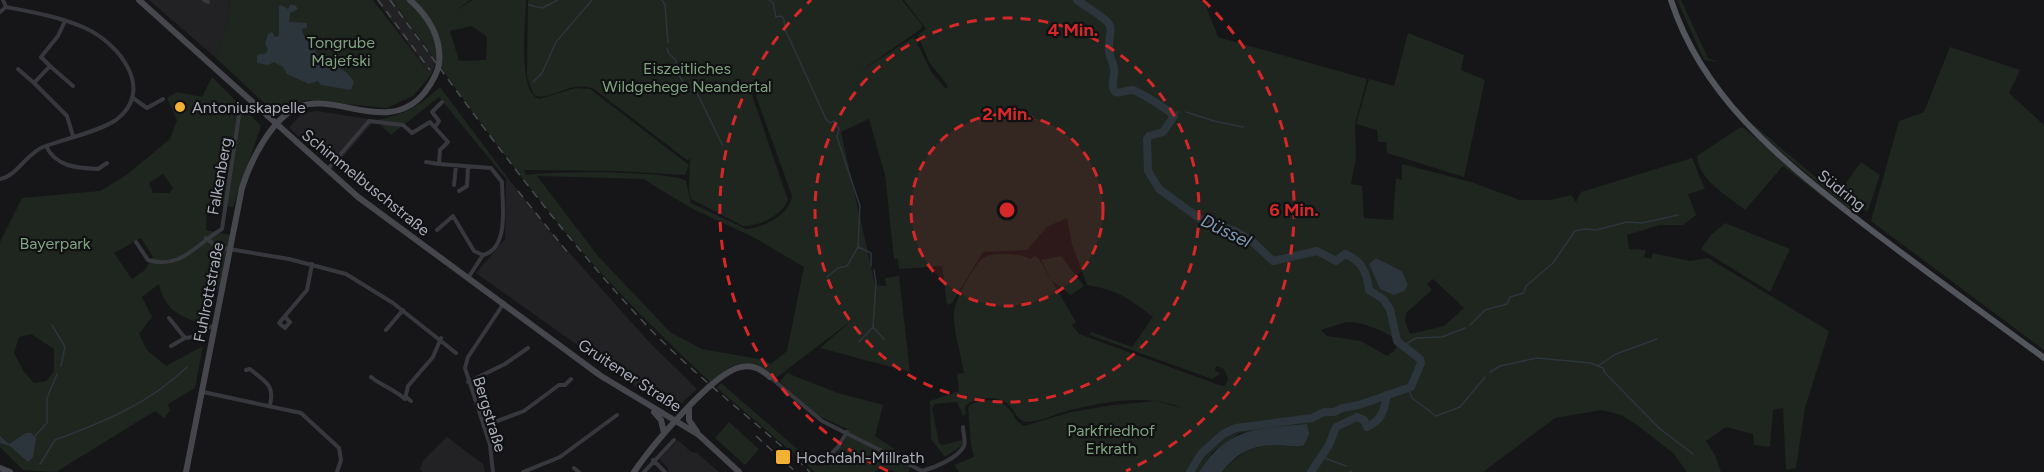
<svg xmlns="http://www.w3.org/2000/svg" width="2044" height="472" viewBox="0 0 2044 472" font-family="Figtree,sans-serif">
<rect width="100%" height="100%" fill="#161618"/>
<path fill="#222225" d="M149,0H230L228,22L216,58Z
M376,0H393L436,61L431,75Z
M317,111L375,120L334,167L289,128L302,113Z
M508,178L549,230L650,343L697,389L675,409L639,389L476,273L505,239L506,179Z
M447,437L483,464L485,472H423L420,470L423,461Z
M678,440L691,452L697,453L719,472H668V468L659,459Z"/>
<path fill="#1e261f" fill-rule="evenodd" d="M230,0H373L431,75L413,96L387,108L308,100L293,104L277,115L216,58L228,22Z
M393,0H470L457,10L473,0H526C526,21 517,92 539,99L576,88L590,89L689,165L685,175L618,171L524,170L526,175C545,171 671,170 686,181L691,203L746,229C765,227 789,215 792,196L756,96L758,90L768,89V87H757L752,95L788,200C783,215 758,227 743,226L691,199L689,190L690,159L687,160L594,89C572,78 549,103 534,95L527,77L528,0H902L922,25L921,29L859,72L914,37L932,73L946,89L948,86L929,62L918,35L926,29L904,0H1200L1206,6L1218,37L1367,79L1355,124L1356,158L1351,184L1362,186L1364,218L1393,220L1396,178L1402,180V164L1471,182L1520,200H1550L1571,195L1576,202L1581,192L1692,158L1705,189L1688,194L1696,215L1683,225H1660L1627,235L1629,249L1646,250L1644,257L1651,259L1653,253L1690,261L1708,258L1829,331L1805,408L1796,468L1786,470L1783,408L1773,410L1770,447L1754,445L1753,434L1726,427L1706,441L1715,455L1721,472H1687L1673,453L1637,425L1621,415L1602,410L1555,418L1483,472H1222C1242,448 1266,440 1296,447L1284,426L1240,433L1213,452L1199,472H959L954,465L974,457L971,445L968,407C979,398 998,398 1008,408C1015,415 1015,422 1024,426L1071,412L1113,405L1156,401L1182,408C1151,394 1108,401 1075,409C1058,412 1042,422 1025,422C1016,419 1016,412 1009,405C998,394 976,397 965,406L966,414L963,416L957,402L935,404L932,408L939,443L942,445L963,440L961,446L945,457L931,439L930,401L959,391L957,374L964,373C961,354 953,332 954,313C954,301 973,267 982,259C991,251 1021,253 1030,259L1035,256L1039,259L1076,322L1072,325L1079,334L1222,386H1225L1228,379L1224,369L1216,366L1215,370L1220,374L1212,379L1090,335L1091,332L1132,347L1153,317C1129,298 1117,290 1087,285L1072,245L1067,218L1047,227L1027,250L983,252L952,303L947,305L942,266L899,269L898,259H894L885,175L869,119L841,132L875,285L886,286L885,278L899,276L910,372L820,348L852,320L776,378C750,355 735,360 710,382C669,343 629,304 591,262C519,180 456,89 393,0ZM472,26L487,37L486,60L459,61L450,31ZM537,176L643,179L691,208L755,238L804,267L787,351L771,364L759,359L702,349L670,332L598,256ZM1376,258L1402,271H1373L1370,264ZM1433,279L1464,308L1444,326L1410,334L1405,321L1406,313L1432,290L1427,284ZM1346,322C1365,322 1385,331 1399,342L1394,351L1387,356L1361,341L1327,336L1321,330Z
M1677,0H1681L1708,58L1719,62L1704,60Z
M1408,33L1464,55L1461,70L1485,80L1464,177L1387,153L1386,142H1378L1377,130L1356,124L1369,79L1394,86Z
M1950,47L2020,70L2009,93L2044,125V350L1871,221L1899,121L1924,112Z
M212,77L261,126L233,207L207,204L206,230L230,235L219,289L209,291L206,325C182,317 165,312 159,284L142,297L152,317L139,334L147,350L166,366L203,346L195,388L168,404L170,411L164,418L155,411L56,472L23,470L0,447V242L22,198L100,191L125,176L170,139L177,120L167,98L177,92L202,97ZM163,174L173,188L170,193H153L149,183ZM141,238L153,257L145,270L132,279L114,253ZM31,334L54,349V371L46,381L34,383L24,372L14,353L19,337Z
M440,87L508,178L506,179L439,97L391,135L375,120C403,116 419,106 440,87Z
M1749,121L1856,211L1860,218L1754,129Z
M1739,128H1744L1850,218L1783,166L1745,210C1728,196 1698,180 1697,156Z
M1861,162L1880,175L1868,211L1855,208L1838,194Z
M1725,223L1790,249L1770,292L1701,249L1711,235Z
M1061,256L1084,286L1071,295L1052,281L1041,260Z
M787,373L835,392L883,405L875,436L914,462L908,472H896L882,467L874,472H815L717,388L721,383L817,466L827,465L845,441L849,430L817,415L780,382Z
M729,422L759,449L745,465L715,438Z"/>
<path fill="#2c353c" d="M281,5L288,9L290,5H295L298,9L290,13L289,22L307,23V28L302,29C304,43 318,48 319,61C333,63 347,69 354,82L351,90L321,85L318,81L309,84L287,74L283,67L274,62L268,65L257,63V55L266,53L268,49L265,44L268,34L272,32L275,37L279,36V6Z
M1376,258L1402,271L1408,285L1404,291L1394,295L1380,289L1369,264Z
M1307,424L1309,434L1304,445C1295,448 1289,445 1280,445C1255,444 1237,452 1222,472H1199C1229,426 1257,429 1307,424Z
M26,433H31L36,438L33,457L28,462L10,446L0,443V436L9,444Z"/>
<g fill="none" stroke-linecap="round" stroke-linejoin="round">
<path stroke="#2c353c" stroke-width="1.5" d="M662,0L665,5L668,43
M769,0L773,3L776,17L781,16L784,19L785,29L826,119L830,123L834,121L839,129L837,137L860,206L858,247L871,253V266
M529,5L542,8L558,0
M667,48L669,54L676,60L675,69L685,85
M533,82L542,73L556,42L592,0
M687,88L697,93L723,146
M1186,112L1214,121L1243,127
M1173,113L1179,112
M874,270L876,283L873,327L884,339
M827,277L838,268L847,266L858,247
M52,325L65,347L61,366
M1470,325L1485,310L1507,304L1510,297L1524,293L1526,286L1553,263L1575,231L1584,229L1596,230L1627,222L1642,223L1678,215
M859,342L873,327
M1403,346L1416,338L1442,337L1465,328
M1598,366L1603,368L1605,373L1659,428L1693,454
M1490,372L1500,366L1537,358L1591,363L1598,366L1616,354L1657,339
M1408,388L1412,398L1436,416L1460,407L1485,377
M35,436L47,423V398L57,374
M1323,455L1327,459L1346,466
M40,464L55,440C104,422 150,403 187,367
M1350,471L1352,472"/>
<path stroke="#2c353c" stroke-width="8" d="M1077,0C1084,6 1108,19 1110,26C1112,34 1108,43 1109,50C1109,57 1114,63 1114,69C1115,78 1110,84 1115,92C1122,94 1127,89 1133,90C1140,92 1170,111 1174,116L1163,132L1149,136L1147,139L1148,171L1159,189L1202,220L1235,231L1253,242L1273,261L1317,251L1336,261L1345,254C1363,261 1367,274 1369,290L1383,299L1390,309L1397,341L1420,359L1421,363L1411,387L1359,405L1342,408L1334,412H1324L1312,418L1236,428L1223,434L1201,454L1190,472
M1311,472L1329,445L1336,427L1357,417L1364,420L1367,427C1382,420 1384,411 1387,395"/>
<path stroke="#37383d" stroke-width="4" d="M204,0L208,2
M0,12L6,7L3,0
M65,21L58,36L41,57L50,66L34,83L67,116L73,136
M50,66L73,86
M18,69L34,83
M133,98L147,108L163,99
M435,127L439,121L432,112L442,102
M46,146C56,167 77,168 98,169L107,163
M426,162L439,164
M327,170L369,121L403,125L412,133L430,122L448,142L440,150L439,164L491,168L502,182C502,203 510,248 483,255L468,278
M0,179C17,176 26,154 43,147C64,139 98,132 116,120C156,90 119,43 85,28C61,17 32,12 6,7
M454,185L456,165
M459,191L467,186L468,167
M437,230L453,216L474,251L483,255
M206,238L217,247L289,259L346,274L393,303L456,353
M136,242L148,260C181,270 196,244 222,229L240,109
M285,317L290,322L285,328L279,323L307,290L312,264
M169,318L185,338L200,336L209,327L215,326
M386,330L403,310
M171,346L185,338
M246,370L250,369C265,382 275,384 270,405
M371,377C382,386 394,389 405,399L408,386L433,357L441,338
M770,377L822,421L922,471C934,468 958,458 964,446C966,441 963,433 963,427
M468,382L505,364L528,348
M203,392L301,413L339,448L341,460L337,472
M406,397L411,401
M484,426L524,411L559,385H565L571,379
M818,458L825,460L838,447L847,432
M653,460L665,472
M574,468L579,472
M493,472L490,445L465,368L468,357L504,303
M523,472L560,457L617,415
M644,472L674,440"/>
<path stroke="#45474d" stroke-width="6" d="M139,0L358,197L601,376L699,435L739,472
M689,409V420L697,432
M654,412L661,420L664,433
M0,468L10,472
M186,472L242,188C250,162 271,119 298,107C336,91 389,137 425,92C431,84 437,75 439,64C442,37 429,17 410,0
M634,472C651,447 713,372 741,367C753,364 762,370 770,377"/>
<path stroke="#53555c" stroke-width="6" d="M1671,0C1702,96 1777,156 1853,216C1916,265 1981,311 2044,358"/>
<path stroke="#4a4c52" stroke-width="1.5" stroke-dasharray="8 6" stroke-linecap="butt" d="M378,0L430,70
M390,0C473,113 554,228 651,330C701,381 758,423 810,472
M518,191L569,254
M756,436L796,472"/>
</g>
<circle cx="1007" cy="210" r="96" fill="#d62828" fill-opacity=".12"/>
<g fill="none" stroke="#d62828" stroke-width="3" stroke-dasharray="10 8">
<circle cx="1007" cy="210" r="96"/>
<circle cx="1007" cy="210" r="192"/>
<path d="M888 471A287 287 0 0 1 811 0M1203 0A287 287 0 0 1 1126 471"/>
</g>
<g fill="#f2b134" stroke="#111113" stroke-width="2">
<circle cx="180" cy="107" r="6"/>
<rect x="775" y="449" width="16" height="16" rx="3"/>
</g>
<g text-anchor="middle" stroke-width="4.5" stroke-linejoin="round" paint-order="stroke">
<g font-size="16" fill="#7fa381" stroke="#111113">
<text x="341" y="48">Tongrube<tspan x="341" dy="18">Majefski</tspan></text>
<text x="687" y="74">Eiszeitliches<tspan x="687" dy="18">Wildgehege Neandertal</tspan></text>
<text x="55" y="249">Bayerpark</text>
<text x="1111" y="436">Parkfriedhof<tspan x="1111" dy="18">Erkrath</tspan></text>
</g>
<g font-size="16" fill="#a8adb8" stroke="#111113" text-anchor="start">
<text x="192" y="113">Antoniuskapelle</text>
<text x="796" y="463">Hochdahl-Millrath</text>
</g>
<g font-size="16" fill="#a8adb8" stroke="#111113">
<text transform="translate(219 176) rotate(-80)" y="6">Falkenberg</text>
<text transform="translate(366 182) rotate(39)" y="6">Schimmelbuschstraße</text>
<text transform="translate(1842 190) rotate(38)" y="6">Südring</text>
<text transform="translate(208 292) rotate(-79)" y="6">Fuhlrottstraße</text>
<text transform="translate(630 375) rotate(33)" y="6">Gruitener Straße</text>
<text transform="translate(490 414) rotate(73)" y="6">Bergstraße</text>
</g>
<g font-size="18" font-style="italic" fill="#7f9bb3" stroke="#111113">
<text transform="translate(1226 231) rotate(26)" y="6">Düssel</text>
</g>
</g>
<circle cx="1007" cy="210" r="9" fill="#d62828" stroke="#111113" stroke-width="3"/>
<g font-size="18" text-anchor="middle" font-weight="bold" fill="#d62828" stroke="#111113" stroke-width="4.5" stroke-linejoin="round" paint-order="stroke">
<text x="1073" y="36">4 Min.</text>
<text x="1007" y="120">2 Min.</text>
<text x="1294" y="216">6 Min.</text>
</g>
</svg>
